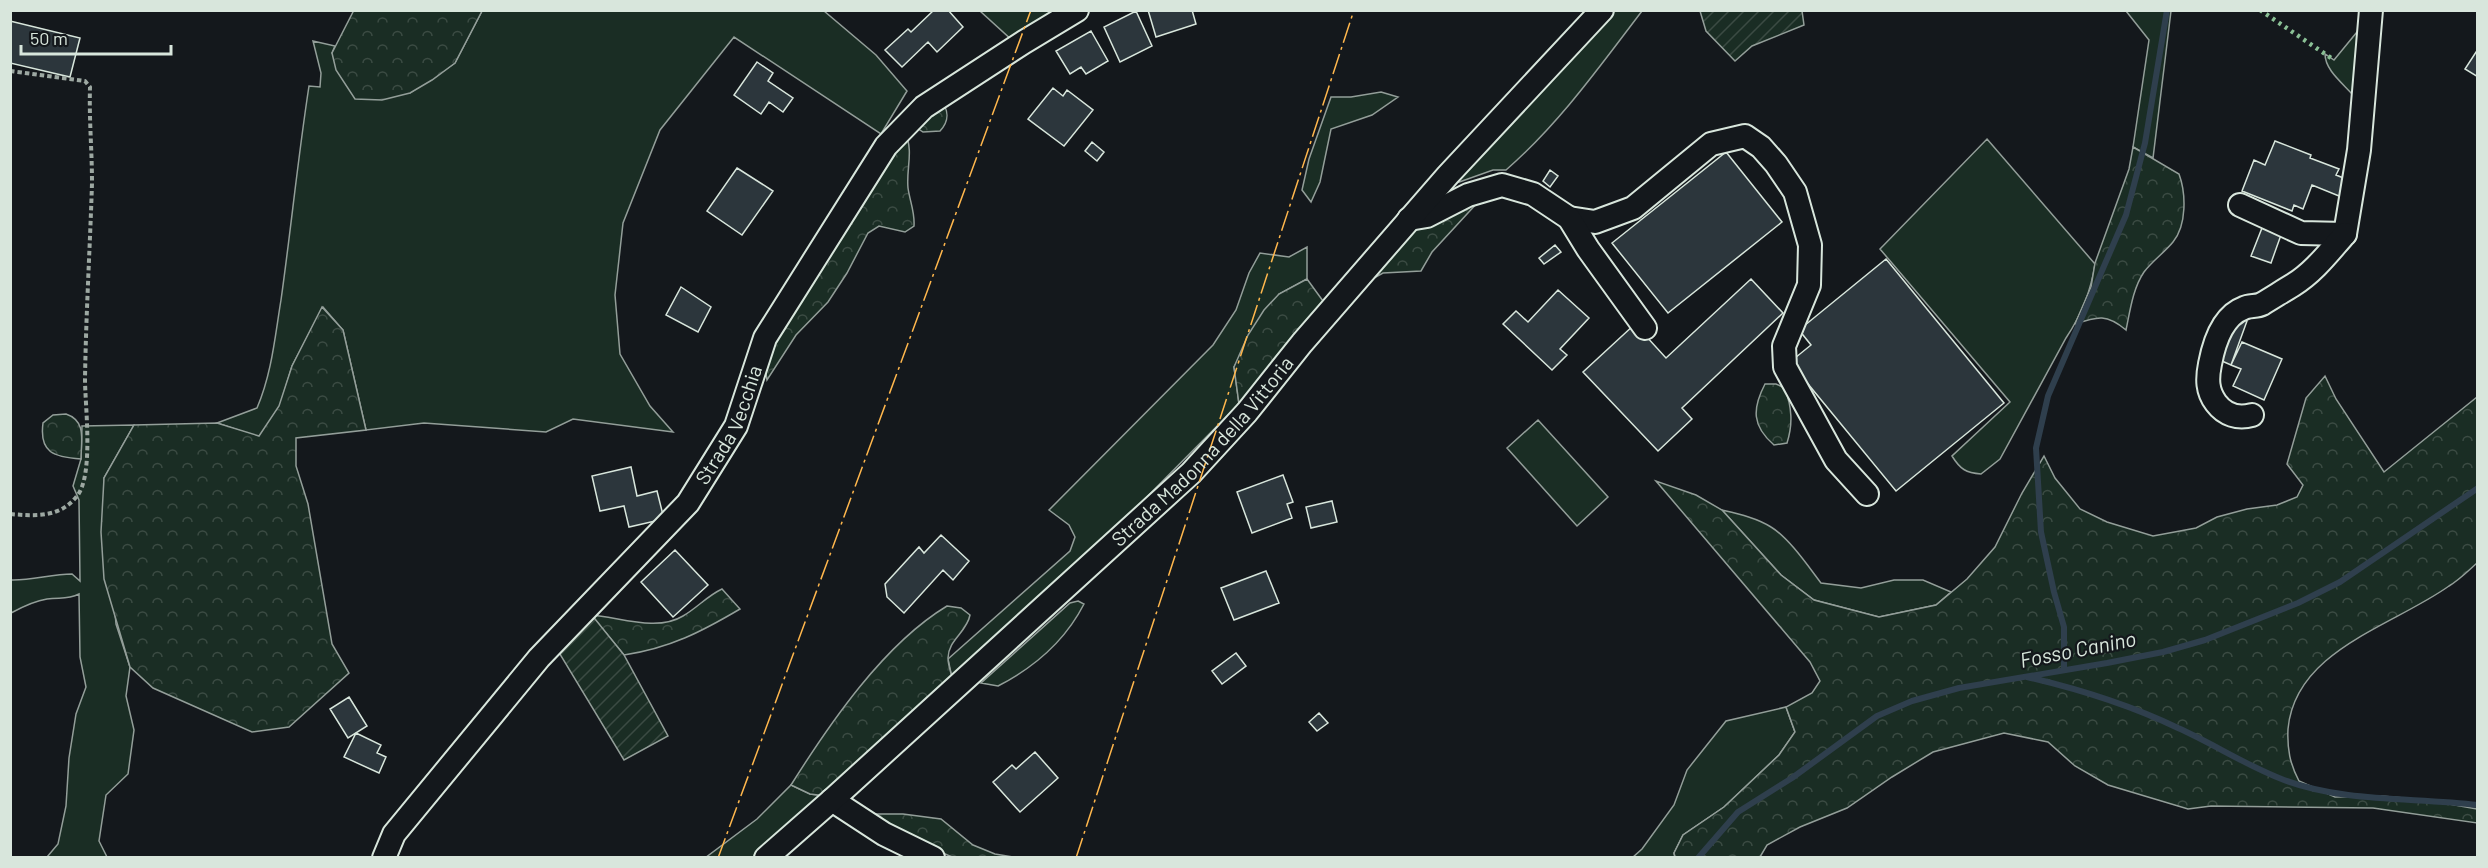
<svg xmlns="http://www.w3.org/2000/svg" width="2488" height="868" viewBox="0 0 2488 868" font-family="Barlow,sans-serif">
<defs>
<pattern id="forest-crowns" width="20" height="18" patternUnits="userSpaceOnUse" patternTransform="scale(1.5)"><rect width="20" height="18" fill="#1a2d24"/><path d="M2 6a3 3 0 1 1 6 0M12 15a3 3 0 1 1 6 0" fill="none" stroke="#3b4b43"/></pattern>
<pattern id="garden-furrows" width="10" height="10" patternUnits="userSpaceOnUse" patternTransform="scale(1.5)"><rect width="10" height="10" fill="#1a2d24"/><path d="M-1 1l2-2M0 10L10 0M9 11l2-2" fill="none" stroke="#3b4b43"/></pattern>
</defs>
<rect width="100%" height="100%" fill="#14181c"/>
<path fill="#1a2d24" stroke="#939e99" stroke-width="1.5" d="M482,11H824L876,55L907,91L881,134L734,37L660,130L623,223L615,295L620,354L650,406L673,432L573,419L546,432L424,423L366,430L343,330L323,307L292,366L280,406L259,437L217,423L257,408C272,373 275,336 281,300C291,229 298,157 309,86L320,87L321,73L313,41L335,46L332,53L410,93L455,63Z
M980,11H1064L1013,41Z
M1614,11H1642C1600,66 1559,124 1506,170H1493L1448,186Z
M2126,11H2171L2153,158L2133,147L2149,40Z
M2366,31L2358,101C2347,86 2325,72 2325,54L2334,60L2357,32Z
M1381,92L1398,97L1372,115L1331,129L1320,182L1311,202L1302,190L1309,159L1331,97H1351Z
M1987,139L2095,264C2091,291 2082,314 2066,338L2000,459L1981,474C1966,473 1960,469 1952,456L2010,402L1880,249Z
M1307,247V279L1279,294L1234,367L1239,404L1122,522L952,678L948,659L1070,551L1075,537L1069,525L1049,510L1213,345L1236,310L1249,273L1260,253L1289,257Z
M1538,420L1608,497L1577,526L1507,448Z
M134,425L104,478L116,624L130,667L126,696L134,730L128,774L106,795L99,841L107,857H47L58,844L66,806L69,758L76,714L86,687L80,657L79,594C67,600 60,597 47,599C34,601 22,607 11,613L10,580C31,581 51,574 72,574L80,581L79,500L73,486L81,459L82,426Z
M1722,510C1739,514 1757,518 1771,527C1789,538 1808,566 1821,583L1861,588L1894,580H1923L1951,592L1936,605L1879,617L1814,600L1781,575Z
M1078,601L1084,604C1065,641 1035,667 998,686L981,683L1070,603Z
M1786,707L1795,732L1779,755L1724,807L1683,835L1674,853L1675,857L1632,858L1642,849L1674,805L1687,770L1726,721Z
M791,785L810,794L826,796L754,857L705,858L757,819Z"/>
<path fill="url(#forest-crowns)" stroke="#939e99" stroke-width="1.5" d="M354,10H482V11L455,63L432,80L410,93L382,100L355,99L336,70L332,53Z
M940,99C949,110 950,120 940,131L923,132L911,124Z
M905,132C914,152 906,168 908,188C910,202 915,212 914,226L905,232L879,226L868,233L847,273L828,302L796,335L767,380L765,367L768,350Z
M2133,147L2179,174C2186,193 2187,225 2173,242C2165,252 2152,261 2144,272C2133,288 2130,311 2126,330C2107,314 2098,316 2075,324L2091,287L2095,263L2129,169Z
M1479,201L1432,252L1421,271L1383,273L1363,284L1434,203Z
M1307,279L1323,301L1239,404L1234,367L1248,335L1264,310L1279,294Z
M322,307L343,330L366,430L296,438V466L308,504L332,644L349,673L289,727L252,732L153,688L130,667L104,579L101,532L104,478L134,425L217,423L259,436L279,406L292,366Z
M2325,376L2336,399L2384,472L2477,397V563C2468,571 2459,580 2449,586C2393,626 2295,650 2288,729C2287,749 2290,764 2299,781L2335,797L2381,796L2427,800L2477,809V823L2373,808L2211,806L2188,809L2108,785L2075,766L2048,742L2004,733L1933,752L1892,777L1847,808L1800,827L1767,845L1760,857H1675L1674,853L1683,835L1724,807L1779,755L1795,732L1786,707L1812,693L1820,681L1810,662L1656,481L1696,495L1722,510L1781,575L1814,600L1879,617L1936,605L1967,579L1995,547L2022,493L2044,456L2055,478L2080,509L2107,522L2153,536L2196,528L2217,517L2247,509L2277,505L2297,497L2303,485L2287,464L2306,398Z
M1765,384H1776L1785,388C1792,408 1793,424 1787,443L1774,445C1752,426 1752,409 1765,384Z
M66,414C87,421 81,441 81,459C54,457 39,453 43,423L53,415Z
M722,589L740,609C701,632 670,648 624,655L591,615C619,617 657,632 683,616C697,608 707,596 722,589Z
M947,606L961,608L970,615C967,632 948,640 948,658C948,665 951,672 952,678L826,796L810,794L791,785C830,723 884,644 947,606Z
M868,814H903L941,819L973,845L995,854L1013,857H952L906,837Z"/>
<path fill="url(#garden-furrows)" stroke="#939e99" stroke-width="1.5" d="M1700,11H1802L1804,25L1752,46L1735,61L1706,31Z
M591,614L624,655L668,736L624,760L555,646Z"/>
<g fill="none" stroke-linecap="round" stroke-linejoin="round">
<path stroke="#2f3f4d" stroke-width="6" d="M2064,670V627L2054,592L2041,532L2036,448L2048,396L2126,215L2145,143L2167,10
M2027,677C2079,689 2130,705 2178,728C2214,744 2247,766 2284,780C2346,803 2413,797 2478,805
M1698,858L1738,812L1792,778L1877,716L1912,701L1959,688L2107,663L2163,652L2205,640L2298,603L2340,582L2478,488"/>
</g>
<path fill="#2c363c" stroke="#d8e6dc" stroke-width="1.5" d="M934,10H948L963,27L937,52L928,42L902,67L885,50L908,29L911,32Z
M1148,10H1192L1196,24L1156,37Z
M1136,11L1152,46L1120,62L1104,27Z
M10,21L80,38L70,77L10,63Z
M1091,31L1108,61L1086,74L1081,67L1070,74L1056,51Z
M2478,49V77L2465,69Z
M757,62L773,73L768,81L793,98L783,112L769,102L761,114L734,95Z
M1053,88L1063,96L1067,90L1093,110L1064,146L1028,119Z
M2275,141L2311,155L2310,158L2339,169L2336,175L2346,179L2339,196L2312,185L2303,209L2294,205L2292,211L2242,191L2254,160L2265,165Z
M1092,142L1104,152L1097,161L1085,151Z
M1726,152L1782,222L1668,313L1612,243Z
M737,168L773,191L742,235L707,211Z
M1550,170L1558,176L1550,187L1543,181Z
M2262,228L2281,235L2271,263L2251,256Z
M1555,245L1561,252L1544,264L1539,258Z
M1886,259L2004,403L1896,491L1790,362L1811,345L1799,330Z
M1751,279L1783,313L1682,408L1692,419L1658,451L1583,372L1635,324L1666,358Z
M681,287L711,307L698,332L666,315Z
M1558,290L1589,318L1560,349L1567,355L1552,370L1503,324L1516,311L1528,322Z
M2233,315L2247,321L2231,365L2215,358Z
M2242,342L2282,359L2264,400L2233,386L2241,369L2231,365Z
M631,467L637,496L657,491L664,519L629,527L624,506L600,511L592,476Z
M1283,475L1293,502L1287,504L1292,518L1252,533L1237,492Z
M1332,501L1337,522L1311,528L1306,507Z
M941,535L969,561L953,580L943,570L904,613L887,597L885,584L919,547L924,553Z
M675,550L708,585L673,617L641,582Z
M1266,571L1279,603L1234,620L1221,588Z
M1236,653L1246,666L1222,684L1212,671Z
M349,697L367,726L348,738L330,709Z
M1319,713L1328,723L1317,731L1309,722Z
M356,733L381,745L377,753L386,757L379,773L344,757Z
M1035,752L1058,778L1020,812L993,782L1012,765L1016,769Z"/>
<g fill="none" stroke-linecap="round" stroke-linejoin="round">
<g stroke="#d8e6dc" stroke-width="26">
<g id="minor">
<path d="M2240,205L2301,233L2345,234L2359,150L2371,10"/>
<path d="M1569,218L1595,222L1633,208L1711,144L1745,136L1761,147L1776,164L1795,192L1810,245L1809,285L1784,346L1785,367L1836,460L1867,494"/>
<path d="M1409,219L1427,216L1468,195L1502,185L1533,194L1569,218L1588,249L1645,328"/>
<path d="M2252,415C2238,419 2225,415 2216,403C2207,391 2207,379 2210,364C2214,343 2222,316 2244,308C2250,305 2256,307 2262,304C2272,298 2283,291 2293,285C2314,272 2329,252 2345,234"/>
<path d="M832,800L884,834L933,858"/>
<path id="s1" d="M384,858L394,834L539,658L688,503L736,426L765,338L886,146L924,107L1024,42L1077,10"/>
<path id="s2" d="M766,858L832,800L1191,473L1247,412L1302,343L1448,175L1602,10"/>
</g>
</g>
<path stroke="#9da8a2" stroke-width="4" stroke-dasharray="4.5 3" stroke-linecap="butt" d="M10,71L85,81L90,87C89,119 92,151 92,183C90,248 86,313 85,379C85,406 94,475 77,496C60,518 35,516 10,514"/>
<use href="#minor" stroke="#14181c" stroke-width="22"/>
<path stroke="#8ac095" stroke-width="4.5" stroke-dasharray="3 4.5" stroke-linecap="butt" d="M2260,10L2334,60"/>
<path stroke="#ffb74d" stroke-width="1.5" stroke-dasharray="21 4.5 3 4.5" stroke-linecap="butt" d="M718,858L1031,10
M1076,858L1354,10"/>
</g>
<g text-anchor="middle" stroke-width="4.5" stroke-linejoin="round" paint-order="stroke">
<g font-size="20" fill="#d8e6dc" stroke="#14181c">
<text dy="7" stroke="none"><textPath href="#s1" startOffset="558">Strada Vecchia</textPath></text>
<text dy="7" stroke="none"><textPath href="#s2" startOffset="597">Strada Madonna della Vittoria</textPath></text>
</g>
<g font-size="21" font-style="italic" fill="#d8e6dc" stroke="#14181c">
<text transform="translate(2078 650) rotate(-11)" y="7">Fosso Canino</text>
</g>
</g>
<rect width="2488" height="868" fill="none" stroke="#d8e6dc" stroke-width="24"/>
<path d="M21 45v9h150v-9" fill="none" stroke="#d8e6dc" stroke-width="3"/>
<text x="30" y="45" font-size="18" fill="#d8e6dc" stroke="#14181c" stroke-width="4.5" paint-order="stroke">50 m</text>
</svg>
